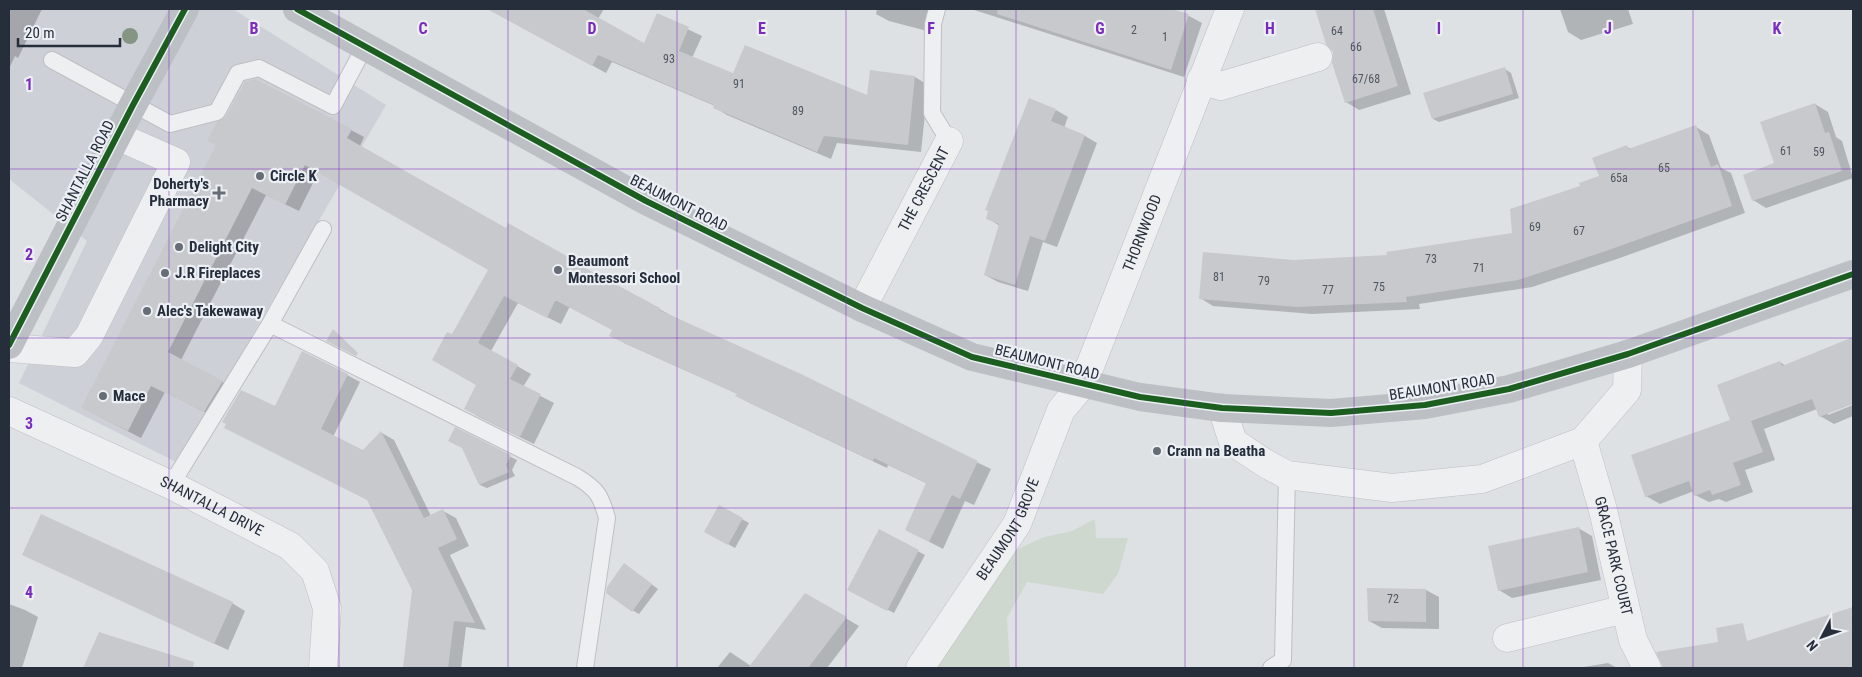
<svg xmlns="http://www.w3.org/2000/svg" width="1862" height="677" viewBox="0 0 1862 677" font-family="'Roboto Condensed',sans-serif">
<rect width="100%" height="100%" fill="#dee1e4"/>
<path fill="#cdd0d7" d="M9,9H233L386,105L178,463L19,383L87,241L9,179Z"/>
<path fill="#cfd8cf" d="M1095,519L1096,538H1128L1118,574L1103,594L1027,582L1007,618L1010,668H934L1014,551L1044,537L1072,531Z"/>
<path fill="#0003" d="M9,9H42L18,58L15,56L9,69Z
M490,9H604L598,19L645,45L658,15L702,36L692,58L733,75L868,97L871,72L915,77L928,85L921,152L837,143L831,159L727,115L714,107L715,106L612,62L606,73Z
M877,9H937L931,32L889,21L876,14Z
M971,9H1167L1189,16L1202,23L1184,77Z
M1316,9H1384L1411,94L1359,110L1346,102L1334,52L1327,44Z
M1560,9H1628L1633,24L1581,40L1568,32Z
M1505,69L1511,73L1519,98L1439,122L1433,119Z
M1815,104L1828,112L1836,137L1842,141L1853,178L1766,208L1753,200Z
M1056,110L1068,117L1064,128L1085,136L1097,143L1057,247L1043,242L1028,291L998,282L985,275L1000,226L987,218Z
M1696,127L1709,135L1721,168L1731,173L1745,213L1617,259L1532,287L1419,304L1420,309L1312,314L1213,306L1200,298L1294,262L1388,257L1514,234L1582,186L1601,177L1627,147L1631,149Z
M351,130L364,137L360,146L506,230L591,272L672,316L991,469L974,505L965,501L943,549L920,537L906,530L928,484L888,465L887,468L750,403L737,396L738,394L624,343L614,330L572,308H569L561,324L518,303L491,351L531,374L523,387L554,403L534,444L479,417L466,409L478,384L453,336L490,270L319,171L299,211L266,195L181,360L236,389L218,419L165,392L141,438L96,415L217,145Z
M1853,338V402L1828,412V415L1853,405V416L1834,424L1820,416L1817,409L1764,429L1775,460L1745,470L1753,492L1726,502L1719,499L1709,502L1695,495L1694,491L1660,504L1646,496L1732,421L1780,362L1786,366Z
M347,375L360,382L333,437L363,452L382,433L394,440L431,516L443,511L456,518L469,546L450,555L486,630L466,627L461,668H404L413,590L369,501L276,408Z
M456,429L517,460L512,470L515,476L487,488L480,485Z
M719,506L749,523L735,548L705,531Z
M1578,528L1592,536L1601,580L1512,598L1499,590Z
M880,531L925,555L894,613L855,593Z
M24,555L232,603L245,611L228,650Z
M631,569L658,589L639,614L632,610Z
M1426,590L1439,597V629L1382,628L1369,621Z
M806,595L859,626L827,668H717L730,652L751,666Z
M9,604L25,610L38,617L22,668H9Z
M1853,608V668H1799L1786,630Z
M100,633L155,653L149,668H85Z
M1694,647L1754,648L1758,668H1697Z
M1608,663L1617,668H1578Z"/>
<path fill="#c7c9cc" d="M487,9H583L644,43L657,13L689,27L679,51L733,73L745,45L867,95L870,70L915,76L908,145L824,136L817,152L713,108L714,105L598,55L592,66Z
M998,9H1171L1189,14L1171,70L997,14Z
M1315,9H1373L1398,86L1345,103L1332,63L1333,52L1326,44Z
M1505,67L1513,94L1432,119L1423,93Z
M255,79L352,129L347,138L506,228L508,223L579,263L578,264L660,308L659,310L801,374L978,461L960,499L952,495L929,542L905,530L926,483L874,458L873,461L735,396L737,394L609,336L612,330L557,301H555L547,318L504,296L478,343L518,365L510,379L541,394L520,437L464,409L476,385L432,360L447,332L452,334L488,270L305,165L285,205L252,188L168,352L223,381L204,412L151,386L128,431L81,408L216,145L207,141L216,123L226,117L245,82Z
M1029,98L1056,109L1051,121L1085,135L1045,241L1030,236L1015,285L984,275L999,224L986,219L988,211L985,210Z
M1815,103L1825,133L1829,132L1842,171L1752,201L1743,175L1774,163L1760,122Z
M1696,125L1711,167L1718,164L1732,206L1603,252L1518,280L1406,297L1407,302L1297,307L1199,299L1203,252L1294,260L1387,255L1386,252L1512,233L1510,209L1580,186L1579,183L1599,176L1592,158L1627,145L1628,149Z
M333,329L358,353L356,356L326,341Z
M1853,337V404L1819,417L1812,399L1751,421L1763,452L1733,463L1741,485L1712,495L1710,490L1694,496L1689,481L1645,497L1631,455L1730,420L1717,385L1780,361L1782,366Z
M302,351L348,374L321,429L363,450L381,431L424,518L443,509L457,539L438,548L475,623L454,621L448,668H403L412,590L367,500L224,428L226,424L222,422L241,390L275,406Z
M455,427L511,455L506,465L509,472L479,485L462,448L448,441Z
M719,505L743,518L728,545L704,532Z
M41,514L233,602L214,644L22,555Z
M1579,527L1588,572L1498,591L1488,546Z
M879,529L919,550L887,611L847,590Z
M624,563L652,584L632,612L606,593L607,587Z
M1367,588L1426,589V622L1368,621Z
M805,593L847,617L808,668H748Z
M1853,607V668H1663L1656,652L1718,642L1716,628L1743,623L1747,641Z
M99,632L194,662L193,668H83Z"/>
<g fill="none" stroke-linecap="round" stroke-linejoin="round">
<g stroke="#bdbfc2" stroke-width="18">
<path id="lane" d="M937,9L933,24L932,113L949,141
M52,60L170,124L217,112L238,73L259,68L333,106L365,46
M270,324L323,229
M171,485L270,324L577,477C597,489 601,496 607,518L585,668
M1271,668L1283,660L1287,475"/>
</g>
<g stroke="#bdbfc2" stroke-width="29">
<g id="street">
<path d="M1201,80L1221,86L1318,57"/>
<path id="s1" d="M862,308L949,141"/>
<path d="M9,348L75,353L89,336L176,162L117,136"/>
<path d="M1222,408L1233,442L1268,465L1287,475L1392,488L1482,479L1583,441L1627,390L1628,354"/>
<path id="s2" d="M9,411L171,485L290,546L315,571L327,608L323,668"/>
<path id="s3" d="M1583,441L1603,510L1633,640L1647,668"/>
<path d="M1507,638L1625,609"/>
<path id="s4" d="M920,668L1017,524L1061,410L1083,384L1230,9"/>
</g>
</g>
<use href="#lane" stroke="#eeeff1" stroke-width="16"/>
<use href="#street" stroke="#eeeff1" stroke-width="28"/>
<path stroke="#bcbfc4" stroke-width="28" d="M297,9L646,201L862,308L972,357L1140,397L1222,408L1331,413L1425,405L1509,389L1628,354L1853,274
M9,345L133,105L185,9"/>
<g stroke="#eceff4" stroke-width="9">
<path id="cycleway" d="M297,9L646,201L862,308L972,357L1140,397L1222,408L1331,413L1425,405L1509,389L1628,354L1853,274
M9,345L133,105L185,9"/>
</g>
<use href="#cycleway" stroke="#1b5e20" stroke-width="6"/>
</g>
<circle fill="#849683" cx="130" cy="36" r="8"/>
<path fill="none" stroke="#7b2cbf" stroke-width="1" stroke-opacity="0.55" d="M169,9V668M339,9V668M508,9V668M677,9V668M846,9V668M1016,9V668M1185,9V668M1354,9V668M1523,9V668M1693,9V668M9,169H1853M9,338H1853M9,508H1853"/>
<g fill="#666d77" stroke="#eceff4" stroke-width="2">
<circle cx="260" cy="176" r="5"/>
<path d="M216.5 185.5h5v5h5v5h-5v5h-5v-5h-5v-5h5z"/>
<circle cx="179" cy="247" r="5"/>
<circle cx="558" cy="270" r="5"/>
<circle cx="165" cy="273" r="5"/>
<circle cx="147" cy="311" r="5"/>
<circle cx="103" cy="396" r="5"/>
<circle cx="1157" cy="451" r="5"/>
</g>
<g text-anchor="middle" stroke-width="4.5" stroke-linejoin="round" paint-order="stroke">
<g font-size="12" fill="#4f5661">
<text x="1134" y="34">2</text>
<text x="1337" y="35">64</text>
<text x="1165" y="41">1</text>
<text x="1356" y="51">66</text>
<text x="669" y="63">93</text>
<text x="1366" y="83">67/68</text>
<text x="739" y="88">91</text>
<text x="798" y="115">89</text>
<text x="1786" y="155">61</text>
<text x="1819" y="156">59</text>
<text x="1664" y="172">65</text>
<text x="1619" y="182">65a</text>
<text x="1535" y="231">69</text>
<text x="1579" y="235">67</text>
<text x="1431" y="263">73</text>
<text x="1479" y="272">71</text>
<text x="1219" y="281">81</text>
<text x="1264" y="285">79</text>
<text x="1379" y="291">75</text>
<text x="1328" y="294">77</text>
<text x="1393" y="603">72</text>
</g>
<g font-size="15" fill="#262e3c" stroke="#eceff4">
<text transform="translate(85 171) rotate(-63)" y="5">SHANTALLA ROAD</text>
<text dy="5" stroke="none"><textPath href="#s1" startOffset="134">THE CRESCENT</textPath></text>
<text transform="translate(679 203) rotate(27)" y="5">BEAUMONT ROAD</text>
<text dy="5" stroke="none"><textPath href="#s4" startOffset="492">THORNWOOD</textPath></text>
<text transform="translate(1047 362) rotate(14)" y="5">BEAUMONT ROAD</text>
<text transform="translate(1442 387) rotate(-9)" y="5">BEAUMONT ROAD</text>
<text dy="5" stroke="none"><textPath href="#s2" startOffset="224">SHANTALLA DRIVE</textPath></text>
<text dy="5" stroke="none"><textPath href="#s4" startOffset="165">BEAUMONT GROVE</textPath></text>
<text dy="5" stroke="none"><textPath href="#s3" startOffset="119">GRACE PARK COURT</textPath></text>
</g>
<g font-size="15" font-weight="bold" fill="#262e3c" stroke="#eceff4" text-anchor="start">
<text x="270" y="181">Circle K</text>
<text x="209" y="189" text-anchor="end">Doherty's<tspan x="209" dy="17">Pharmacy</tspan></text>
<text x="189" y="252">Delight City</text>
<text x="568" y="266">Beaumont<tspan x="568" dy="17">Montessori School</tspan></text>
<text x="175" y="278">J.R Fireplaces</text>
<text x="157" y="316">Alec's Takewaway</text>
<text x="113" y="401">Mace</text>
<text x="1167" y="456">Crann na Beatha</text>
</g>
</g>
<g font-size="16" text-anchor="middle" font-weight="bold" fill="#7b2cbf" stroke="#eceff4" stroke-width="4.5" stroke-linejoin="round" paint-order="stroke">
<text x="254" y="34">B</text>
<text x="423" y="34">C</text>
<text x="592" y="34">D</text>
<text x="762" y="34">E</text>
<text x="931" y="34">F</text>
<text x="1100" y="34">G</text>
<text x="1270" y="34">H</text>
<text x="1439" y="34">I</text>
<text x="1608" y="34">J</text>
<text x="1777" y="34">K</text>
<text x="29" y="90">1</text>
<text x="29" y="260">2</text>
<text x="29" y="429">3</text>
<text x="29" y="598">4</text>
</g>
<rect width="1862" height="677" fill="none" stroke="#262e3c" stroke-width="20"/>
<g transform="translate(1822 637) rotate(229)" stroke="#eceff4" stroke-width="4" paint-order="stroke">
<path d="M0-4L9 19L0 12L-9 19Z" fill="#262e3c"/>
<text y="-8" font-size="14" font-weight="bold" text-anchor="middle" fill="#262e3c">N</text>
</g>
<path d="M18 38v8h102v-8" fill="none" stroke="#262e3c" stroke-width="2.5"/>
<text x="25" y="38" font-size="15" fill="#262e3c" stroke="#eceff4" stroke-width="4" paint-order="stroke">20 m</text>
</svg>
